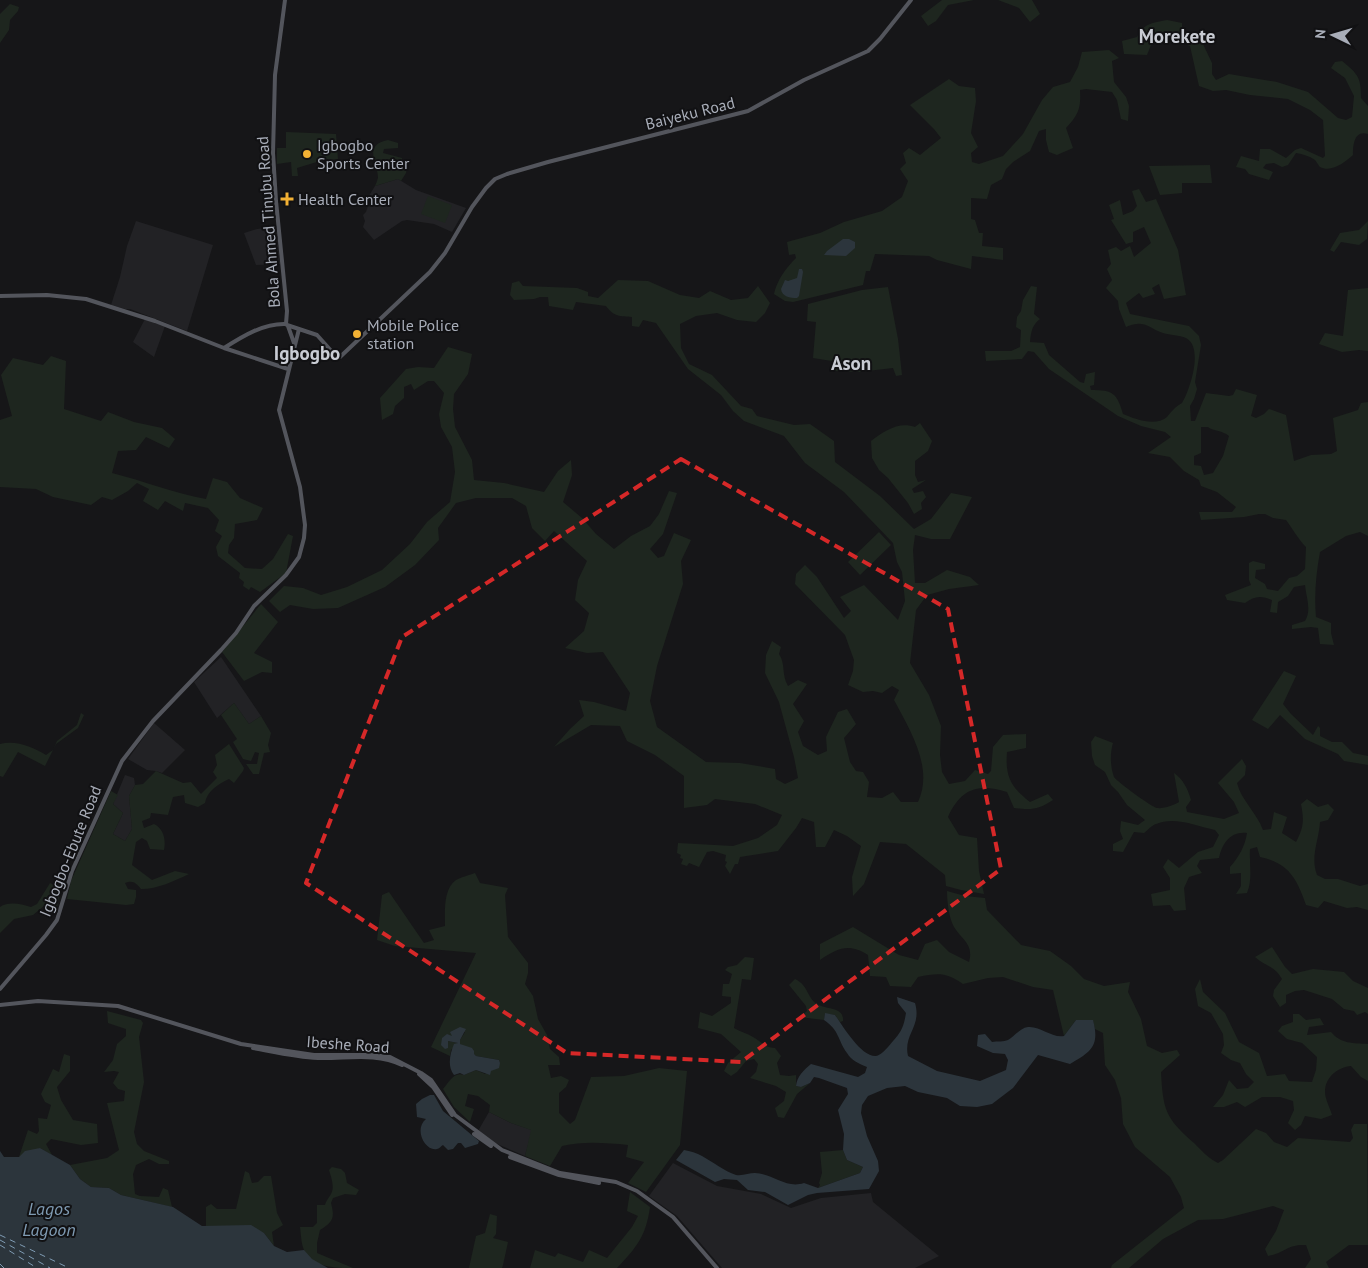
<svg xmlns="http://www.w3.org/2000/svg" width="1368" height="1268" viewBox="0 0 1368 1268" font-family="'PT Sans',sans-serif">
<rect width="100%" height="100%" fill="#161618"/>
<path fill="#222225" d="M398,179L416,190L466,208L452,232L434,224L407,220L402,221L374,240L363,227L365,221L363,215L366,212L368,206L365,203L367,199L375,186Z
M136,221L213,245L187,331L130,309H125L111,305L120,277L127,246Z
M276,227L280,264L256,265L244,233L257,229Z
M145,319L165,326L154,357L133,342Z
M221,657L261,716L249,724L234,703L217,718L194,682Z
M154,723L185,750L162,773L156,771L147,770L128,759Z
M125,775L134,778L135,785L129,796L132,829L125,841L113,834L123,813L113,804Z
M489,1112L511,1123L532,1130L525,1156L495,1143L478,1131Z
M673,1163L717,1186L761,1194L791,1208L821,1198L871,1193L873,1202L939,1256L915,1268H722L677,1216L649,1196Z"/>
<path fill="#1e261f" fill-rule="evenodd" d="M942,0H974L948,5L936,21L928,26L921,16Z
M998,0H1032L1040,14L1030,22L1019,8Z
M10,4L19,7L18,11L10,20L9,30L0,43V14Z
M1167,20L1182,23V32L1197,36L1201,40L1212,63V74L1216,80L1229,74L1277,82L1308,92L1338,118L1346,120L1352,117L1354,96L1345,78L1331,68L1335,62L1342,61C1358,74 1361,77 1361,98L1368,106V134C1354,130 1353,145 1353,155C1345,162 1332,173 1320,167C1319,166 1316,161 1315,160C1309,156 1303,154 1296,153L1288,165L1282,167L1274,163L1266,164L1263,168L1273,172L1269,180L1249,174L1245,169L1236,167L1241,156L1259,161L1260,149H1270L1286,158L1295,150L1301,148L1323,158L1325,156L1323,120L1310,110L1288,99L1250,95L1226,90L1213,91L1199,86L1190,46C1181,42 1163,32 1154,40C1151,43 1149,51 1147,55L1124,54L1122,41L1137,37C1144,23 1152,23 1167,20Z
M1109,50L1119,58L1112,61L1114,82L1126,97L1129,106L1128,121L1121,119L1117,100L1112,92L1086,89L1080,90C1081,108 1079,114 1066,128L1073,148L1057,155L1049,152L1046,140V129L1039,131L1030,151L1013,162L1006,169L1002,179L991,185L987,199L971,198V219L975,220L979,233H983L982,246L1003,248V260L972,256L971,269L937,260L929,256L875,254L870,271H866L863,285L793,302L785,301L774,294C777,280 786,268 796,258L795,254L789,255L787,242L820,233L844,222L882,211L902,197L908,181L900,169L906,163L903,153L909,148L920,155L941,138L934,129L910,105L949,79L959,86L975,88L976,101L971,133L978,147L971,153L972,162L979,164L1003,156L1023,134L1042,100L1053,87L1070,82L1078,67L1082,52Z
M286,132L336,134L338,159L320,161L297,168L298,176H292L291,162L277,164V148H286Z
M388,140L398,143V148L384,149L383,153L402,158V164L407,167L406,173L401,181L398,179L375,186C376,184 377,181 378,178C378,163 362,145 388,140Z
M1210,165L1212,183H1182V193L1160,195L1149,166Z
M1139,189L1146,202L1156,199L1178,250L1186,295L1164,299L1159,284L1152,288L1155,294L1143,298L1139,293L1126,303L1130,314L1189,326L1199,336L1201,345L1195,382L1197,389L1194,399L1190,406L1191,421H1195L1206,393L1229,396L1233,395L1236,389L1257,395L1251,416L1256,418L1264,414L1269,409L1286,415L1294,461L1311,455L1331,454L1337,451L1333,418L1358,410L1361,403L1368,402V536L1360,532L1346,536L1320,552C1316,574 1314,595 1316,617L1331,623V633L1334,645L1320,644L1318,628L1311,627L1292,629V625L1305,621C1312,610 1306,597 1305,585L1294,587L1288,596L1278,602L1277,613L1270,612L1272,600C1261,595 1254,596 1245,603L1227,600L1225,595L1251,585L1249,580V563L1253,561L1265,564V569L1256,570L1255,578L1265,584L1267,589L1278,591L1289,578L1297,576L1305,569L1306,547C1298,539 1293,529 1286,520L1273,518L1265,514H1259L1244,517L1201,520L1199,512H1232L1236,507L1217,492L1201,486L1199,480L1184,471L1170,457L1148,453L1171,437L1165,432L1141,426L1118,416L1049,369L1034,352L1028,351L1022,359L986,361L985,351H1011L1020,347L1021,330L1016,327L1017,317L1021,311L1023,300L1031,286L1037,287L1034,314L1040,319C1032,325 1031,332 1030,342L1044,343L1049,355L1080,382L1084,383L1086,374L1095,372L1094,385L1090,386L1091,390C1113,390 1117,393 1123,414C1135,419 1155,427 1167,417C1172,411 1175,407 1182,403C1190,390 1204,347 1186,338C1179,335 1170,335 1163,333C1147,327 1144,319 1126,327L1119,309L1118,301L1106,288L1112,280L1107,269L1111,264L1108,250L1116,247L1121,251L1130,246L1134,257L1151,243L1144,227L1133,232V242L1126,244L1111,220L1114,219L1109,205L1120,200L1123,215L1133,211L1137,206L1132,191ZM1201,427H1208C1212,431 1222,430 1229,436L1223,456L1213,473L1204,475L1201,466L1194,465V456L1201,453Z
M428,196L452,205L445,223L421,214Z
M1368,221L1367,239L1359,245L1341,242L1334,252L1330,250L1340,233L1359,230Z
M618,280L648,281L680,295L699,298L710,291L731,300L748,298L758,286L770,303L765,313L756,322L737,320L717,313L696,316L680,324L681,348L689,364L712,375L741,406L752,409L757,416L794,425L810,424L834,441L835,462L880,496L914,529L931,519L951,493L972,497L950,539H931L915,535L913,550L915,583H925L947,570L970,577L979,585L949,589L927,595L916,610L910,663L929,695L941,726L940,755L942,772L949,784L965,781L975,770L988,774L991,771L993,747L1003,735L1026,734V748L1007,752C1005,777 1011,787 1030,802L1048,794L1053,800C1038,810 1031,810 1014,808L1007,792C977,783 961,789 948,817L959,835L977,838L979,871L984,894L961,890L946,886L945,875L906,844L880,842L864,884L853,896L852,877L861,846L847,836L834,830L825,847H816L814,822L802,818L796,828L778,851L740,857L738,864H735L730,874L725,866L727,862L725,861L726,855L713,851L707,852L699,867L689,863L687,866L681,864L683,859L680,858L681,855L677,853L678,843L733,846L758,838L777,825L782,815L755,804L715,799L707,805L684,808V776L655,755L627,741L620,726L591,725L554,747L570,729L584,716L579,700L594,702L626,711L630,693L603,652L587,653L565,648L584,631L589,613L575,600L578,580L587,561L554,531L545,541L532,528L526,506L512,498H476L456,503L438,528L439,540L415,565L385,587L338,608L313,609L290,605L280,612L269,601L284,586L303,588L321,595L347,587L382,570L410,544L427,522L450,502L455,472L452,447L441,427L439,414L444,393L434,381H428L414,390L411,384L404,387V398L395,406L393,414L382,420L380,398L406,369L418,367L434,368L448,347L472,354L468,374L454,394L453,409L455,427L472,460L474,480L504,483L544,492L558,471L571,460L572,475L563,502L582,518L596,534L614,549L631,536L650,526L659,514L669,491L677,493L663,534L650,549L658,558L664,556L674,533L691,540L681,561L683,584L657,666L650,701L657,727L706,762L740,763L775,769L776,779L785,784L798,778L794,757L779,702L765,673L766,655L772,641L781,647L779,654C786,665 781,674 788,686L798,680L807,684L793,704L804,721L798,732L803,746L818,755L827,751L826,737L838,712L847,709L856,724L844,738L850,762L856,771L863,772L869,782L867,797L882,798L893,792L901,802H918C934,768 910,730 894,700L899,690L892,686L882,693L873,691L863,692L848,685L853,671L854,660L845,635L795,584L796,574L805,565L817,577L844,618L851,611L840,597L864,585L898,620L905,601L902,572L897,562L893,543L844,492L805,463L784,436L744,421L733,411L721,395L688,369L656,323L643,320L639,327L632,326V317C620,316 614,317 606,306L576,302L573,310L549,306L548,297H540L534,299L514,300L510,295L512,283L519,281L523,286L577,288L588,292V296L598,298Z
M888,287L898,339L902,375L896,376L893,368L859,372L834,371L832,361L813,358L816,322L807,321L808,304L862,290Z
M1368,288V351L1359,350L1342,352L1319,344L1325,333L1343,336L1348,290Z
M51,356L66,361L64,409L101,421L108,412L134,422L162,428L175,439L169,448L146,437L136,450L118,451L112,473C144,481 173,493 206,499L213,478L227,482L240,498L263,508L257,520L235,524L234,538L229,545L228,553L245,568L262,569L273,559L288,534L293,536L286,573L260,592L251,587L249,590L243,586L244,582L239,578L240,573L218,556L216,547L222,536L215,531L219,520L208,508L185,503L183,511L165,501L158,510L143,501L149,489L137,483L128,491L112,500L102,497L91,505L53,497L36,489L0,487V420L12,416L1,375L13,358L43,365Z
M920,423L932,441L928,451L915,461V475L918,482L926,480L912,489L914,493L923,491L926,497L921,503L922,509L914,514L908,503L888,478L879,470L872,458L871,441C884,431 899,421 915,427Z
M879,532L891,545L860,575L848,562Z
M261,604L278,622L254,653L272,662V673L262,672L244,681L222,652Z
M1284,671L1296,676L1283,704L1291,714L1313,735L1318,726L1320,728V736L1332,742H1342L1353,753L1368,756V765L1344,761L1338,754L1305,739L1280,715L1268,729L1252,720Z
M234,703L249,724L261,716L271,733L268,745L270,752L264,753L259,774H253L246,764H257L259,753L255,752L251,761L243,759L233,742L237,739L221,715Z
M81,713L84,715L78,728L56,744L45,766L18,752L3,777L0,776V744C17,740 32,747 46,755L53,750L57,741L77,725Z
M1095,736L1113,743C1110,753 1110,766 1114,777C1116,781 1153,808 1157,808C1163,809 1175,805 1179,802L1174,773C1183,779 1188,789 1191,800L1186,807L1187,812L1224,819L1239,813L1234,802L1218,783L1242,759L1246,766L1245,775L1237,783C1241,800 1257,813 1263,830L1271,829L1274,812L1287,817L1282,833L1296,842C1304,827 1304,820 1301,804L1307,799L1318,807L1328,804L1334,810L1328,820L1320,822C1319,840 1310,857 1317,875L1325,879H1338L1360,886L1368,884V910L1357,907L1347,908L1324,901L1318,908L1306,905C1297,879 1289,863 1260,857L1257,847L1250,849C1249,864 1253,879 1247,893L1236,894L1241,886V873L1230,874V867C1239,857 1245,846 1247,833C1230,831 1222,844 1219,858L1200,860L1197,866L1202,873L1189,877L1184,888L1186,910L1174,911L1170,905L1153,906L1151,894L1170,890V878L1163,867L1168,859L1179,868L1198,852L1213,847L1219,835L1215,830C1197,826 1174,816 1156,824C1152,825 1148,830 1144,833L1134,832L1123,852L1113,851V844L1123,839L1120,831L1121,821L1138,825L1145,820L1127,805L1118,792L1111,785L1105,772L1095,765L1092,756L1091,742Z
M229,744L244,768L243,771L234,783L229,779C218,784 207,791 205,803L198,807L185,803L184,795L173,797L168,815L151,813L150,818L142,821L144,828L154,824C164,829 166,840 164,850L150,849L147,841L142,838L136,842L132,865L152,880L175,871L189,874C174,881 158,889 141,889C136,883 133,880 125,883L128,889L136,890V897L134,904L126,905L67,899L71,881L111,791L118,795L113,804L123,813L113,834L125,841L132,829L129,796L135,785L143,784L156,771L183,783L191,782L201,794L217,778L213,772L217,765L215,755Z
M475,873L480,883L508,888L505,895L508,937L528,963V973L525,984L533,996L538,1019L547,1035L550,1049L559,1057L560,1065H548L551,1078L561,1076L569,1080L566,1087L559,1093V1113L570,1124L575,1120L591,1077L624,1076L659,1068L687,1071L680,1145L646,1192L628,1183L644,1162L626,1157L628,1145C606,1143 584,1141 562,1146L550,1166L525,1156L531,1130L511,1123L489,1112L490,1105L478,1096L468,1094L465,1106L474,1109L470,1122L454,1107L443,1089C449,1082 454,1071 464,1075L476,1070L485,1074L491,1071L500,1063L499,1060L476,1056L460,1044V1040L465,1032L453,1035L446,1042L448,1041L458,1043L451,1050L450,1056L431,1047L476,953L395,946L377,940L382,895L389,892L424,943L434,940L429,930L445,926C445,912 443,889 456,880C461,877 470,875 475,873Z
M50,883L59,887V898L56,912L45,905L33,915L14,919L0,933V907C9,901 21,904 31,907L37,904Z
M947,891L965,896L985,898L987,910L1021,945L1050,951L1071,966L1084,979L1104,986L1130,982L1128,992L1141,1019L1147,1046L1162,1053L1177,1050L1180,1055L1161,1072C1163,1109 1165,1118 1194,1143C1202,1151 1208,1158 1218,1163L1223,1160L1256,1129L1266,1133L1274,1142L1287,1147L1298,1138L1350,1142L1353,1138L1351,1130L1354,1124H1367L1368,1245H1349L1326,1262L1329,1268H1305L1311,1259L1306,1245C1287,1244 1285,1253 1268,1256L1265,1249L1276,1231L1284,1210L1273,1206L1223,1219L1198,1220L1163,1239L1129,1268H1111L1112,1265L1184,1208L1181,1197L1170,1177L1135,1147L1123,1124L1121,1098L1115,1080L1105,1065L1103,1033L1095,1029L1093,1021L1076,1020L1064,1036L1053,990L1033,987L1003,977L988,978L963,984C946,972 938,973 918,977L911,987L890,986L886,977L870,976L868,955C849,943 838,948 820,960V944L853,927L899,955L918,960L925,944L937,940L949,952L969,962C974,944 962,940 954,927C949,918 947,902 947,891Z
M1272,947L1285,967L1292,974L1313,969L1344,972L1353,981L1368,988V1014L1365,1012L1357,1015L1354,1011L1344,1009L1332,999L1304,990L1295,991L1286,995V1003L1280,1007L1273,996L1274,990L1282,979C1274,965 1266,967 1255,957Z
M745,957L754,958L751,980L742,979L734,1028C740,1032 747,1033 753,1037C762,1042 764,1047 775,1048L781,1056L777,1063L780,1075L789,1076L796,1075V1086L801,1087L810,1083L797,1094L784,1118L778,1117L775,1108L784,1101L786,1092L776,1086L750,1078L756,1072L758,1064L754,1059L746,1061L737,1072L731,1076L724,1071L728,1063L741,1052L721,1034L698,1028L700,1012L712,1016L731,1003V997L722,996L723,984H729L732,974L725,970L728,967L737,965Z
M795,979C809,985 807,1000 819,1005C829,1010 844,1007 843,1021L840,1022L835,1015L825,1014L824,1020L799,1017L807,1011L806,1006L789,985Z
M1200,979L1203,992L1225,1013L1239,1042L1259,1053L1267,1076L1285,1074L1289,1081L1312,1082L1316,1070L1317,1057L1302,1043L1287,1039L1278,1031L1282,1026L1293,1022V1014H1299L1306,1020L1320,1018L1324,1025L1309,1027L1307,1035L1331,1032C1341,1044 1353,1043 1368,1044V1081L1361,1077L1351,1066C1338,1067 1325,1077 1325,1092C1325,1099 1330,1108 1332,1115L1321,1119L1305,1116L1301,1125L1295,1130L1288,1123L1294,1110L1293,1101L1280,1097H1262L1245,1107L1237,1102L1224,1107H1213L1223,1095L1229,1080L1237,1089L1248,1088L1254,1082L1246,1074L1240,1063L1231,1060L1221,1053L1224,1045L1223,1034L1211,1013L1198,1006L1195,989Z
M107,1011L141,1020L143,1023L139,1037L144,1082L134,1132L137,1144L144,1151L169,1161V1164H159L149,1159L136,1165L133,1174L135,1194L140,1196L159,1197L163,1188L168,1190L172,1207L121,1195L109,1188L91,1187L80,1179L70,1165L107,1158L119,1150L107,1103L124,1101L125,1091L118,1089L113,1083L119,1072L114,1071L104,1072L113,1060L117,1044L126,1036V1029L108,1023Z
M64,1054L70,1056V1071L57,1087L61,1100L73,1120L97,1124L98,1143L81,1145L51,1139L46,1144L52,1155L40,1148L19,1157L28,1130L37,1134L39,1131L38,1118L47,1119L51,1105L45,1102L41,1094L53,1069L59,1072Z
M843,1150L847,1160L863,1167L860,1173L818,1188L820,1185L819,1183L822,1173L820,1152Z
M332,1167L341,1169L345,1173L347,1183L359,1190L356,1195L345,1194L333,1198L331,1203C335,1218 333,1222 320,1230L317,1243V1253L353,1268C336,1268 312,1268 304,1250C301,1243 301,1234 300,1227H313L317,1223V1205H325C326,1201 328,1199 331,1194C335,1187 331,1177 329,1170Z
M245,1171L249,1173L252,1183L258,1182L264,1176H271L277,1213L283,1225L272,1232L274,1246L264,1233L206,1226V1207L211,1204L217,1209H236Z
M630,1192L650,1207C646,1236 637,1247 617,1268H530L535,1250L555,1257L558,1253L583,1262L589,1250L607,1258L632,1227L638,1216L627,1211Z
M490,1214L497,1216L496,1234L493,1238L508,1242L503,1265L502,1268H469L476,1236L485,1233Z"/>
<path fill="#2c353c" d="M843,239H849L855,242V248L846,256L824,255L827,251Z
M799,269H802L803,272L799,296L797,298C790,298 782,297 781,289L785,280L788,281L797,278Z
M897,997L915,1003C922,1027 903,1034 908,1056L937,1071L980,1081L1006,1070L1008,1060L1005,1054L993,1053L977,1046L978,1035L985,1034L992,1042C997,1041 1004,1042 1008,1040C1015,1036 1020,1028 1028,1027C1041,1026 1051,1038 1064,1036L1076,1020H1093C1100,1046 1091,1052 1070,1064L1038,1055L1013,1088L992,1104L977,1107L960,1106L947,1098L918,1092L905,1086L887,1088L868,1096L862,1105L861,1113L867,1136L878,1161L879,1171L869,1189L817,1193L808,1195L788,1205L765,1192L748,1190L737,1180L724,1179L715,1182L676,1160L684,1150C690,1151 697,1153 702,1156C713,1162 724,1171 736,1175C743,1176 749,1173 755,1173C773,1174 786,1189 804,1183L818,1188L860,1173L863,1167L847,1160L843,1150L844,1134L838,1110L848,1094L847,1088L819,1078L814,1077L810,1083L801,1087L796,1086C797,1076 804,1070 811,1064L858,1077L865,1073L867,1067C859,1064 851,1060 847,1053C837,1039 840,1031 824,1020L825,1013L835,1015C843,1026 861,1057 876,1056C881,1055 885,1050 888,1047C900,1033 903,1031 906,1013L898,1003Z
M460,1027L466,1029L460,1040V1044L472,1048L474,1051V1054L476,1056L499,1060L500,1063L499,1068L491,1071L490,1075L476,1070L464,1075L460,1073L454,1075C447,1066 450,1054 454,1044L458,1043L448,1041V1048L445,1049L441,1045L442,1038L447,1034L452,1036L450,1032Z
M430,1095H434L443,1111L479,1141L478,1144L465,1148L461,1143H458L453,1149L448,1150L443,1145C441,1146 439,1149 437,1149C426,1152 413,1130 426,1119L417,1117L416,1104L422,1099Z
M40,1148L70,1165L80,1179L91,1187L109,1188L121,1195L173,1207L202,1226L251,1225L264,1233L274,1246L287,1252L304,1250L312,1259L328,1268H0V1151L4,1157H19L25,1151Z"/>
<g fill="none" stroke-linecap="round" stroke-linejoin="round">
<path stroke="#7f9bb3" stroke-width="1" stroke-dasharray="6 5" stroke-linecap="butt" d="M0,1235L69,1268
M0,1240L50,1268
M0,1245L37,1268
M0,1264L4,1268"/>
<path stroke="#53555c" stroke-width="4" d="M285,0L275,75L273,153L276,201L287,311L286,324
M0,296L47,295L86,299L155,321L224,348L288,369
M287,325L317,335L334,354L340,357L430,272L445,253L472,207L486,188L495,179L507,174L548,162L748,111L804,80L868,51L880,39L911,0
M288,326L294,343
M224,348C243,336 264,323 286,324
M0,989L46,935L57,920L72,871L122,761L153,721L221,650L236,633L254,606L286,575L299,557L304,538L305,525L300,487L279,410L299,329
M0,1005L38,1001L118,1006L241,1044L314,1055H370L390,1057L421,1073L431,1080L455,1115L502,1150L560,1173L616,1182L637,1191L673,1217L717,1268
M253,1048C275,1052 296,1057 318,1058C346,1059 376,1052 402,1065
M419,1074L433,1087L452,1115
M474,1134L491,1146
M510,1157L559,1175L599,1183"/>
</g>
<path fill="none" stroke="#d62828" stroke-width="4" stroke-dasharray="10 6" stroke-linejoin="round" d="M681,459L948,609L1001,869L741,1062L567,1053L306,883L402,637Z"/>
<g fill="#f2b134" stroke="#111113" stroke-width="2">
<circle cx="307" cy="154" r="5"/>
<path d="M284.5 191.5h5v5h5v5h-5v5h-5v-5h-5v-5h5z"/>
<circle cx="357" cy="334" r="5"/>
</g>
<g text-anchor="middle" stroke-width="4" stroke-linejoin="round" paint-order="stroke">
<g font-size="16" fill="#a8adb8" stroke="#111113">
<text transform="translate(690 113) rotate(-14)" y="6">Baiyeku Road</text>
<text transform="translate(268 222) rotate(-94)" y="6">Bola Ahmed Tinubu Road</text>
<text transform="translate(70 851) rotate(-68)" y="6">Igbogbo-Ebute Road</text>
<text transform="translate(348 1044) rotate(4)" y="6">Ibeshe Road</text>
</g>
<g font-size="16" fill="#a8adb8" stroke="#111113" text-anchor="start">
<text x="317" y="151">Igbogbo<tspan x="317" dy="18">Sports Center</tspan></text>
<text x="298" y="205">Health Center</text>
<text x="367" y="331">Mobile Police<tspan x="367" dy="18">station</tspan></text>
</g>
<g font-size="18" font-style="italic" fill="#7f9bb3" stroke="#111113">
<text x="49" y="1215">Lagos<tspan x="49" dy="21">Lagoon</tspan></text>
</g>
<g font-size="19" font-weight="bold" fill="#c9ccd4" stroke="#111113">
<text x="1177" y="43">Morekete</text>
<text x="307" y="360">Igbogbo</text>
<text x="851" y="370">Ason</text>
</g>
</g>
<g transform="translate(1333 35) rotate(275)" stroke="#111113" stroke-width="4" paint-order="stroke">
<path d="M0-4L9 19L0 12L-9 19Z" fill="#a8adb8"/>
<text y="-8" font-size="14" font-weight="bold" text-anchor="middle" fill="#a8adb8">N</text>
</g>
</svg>
